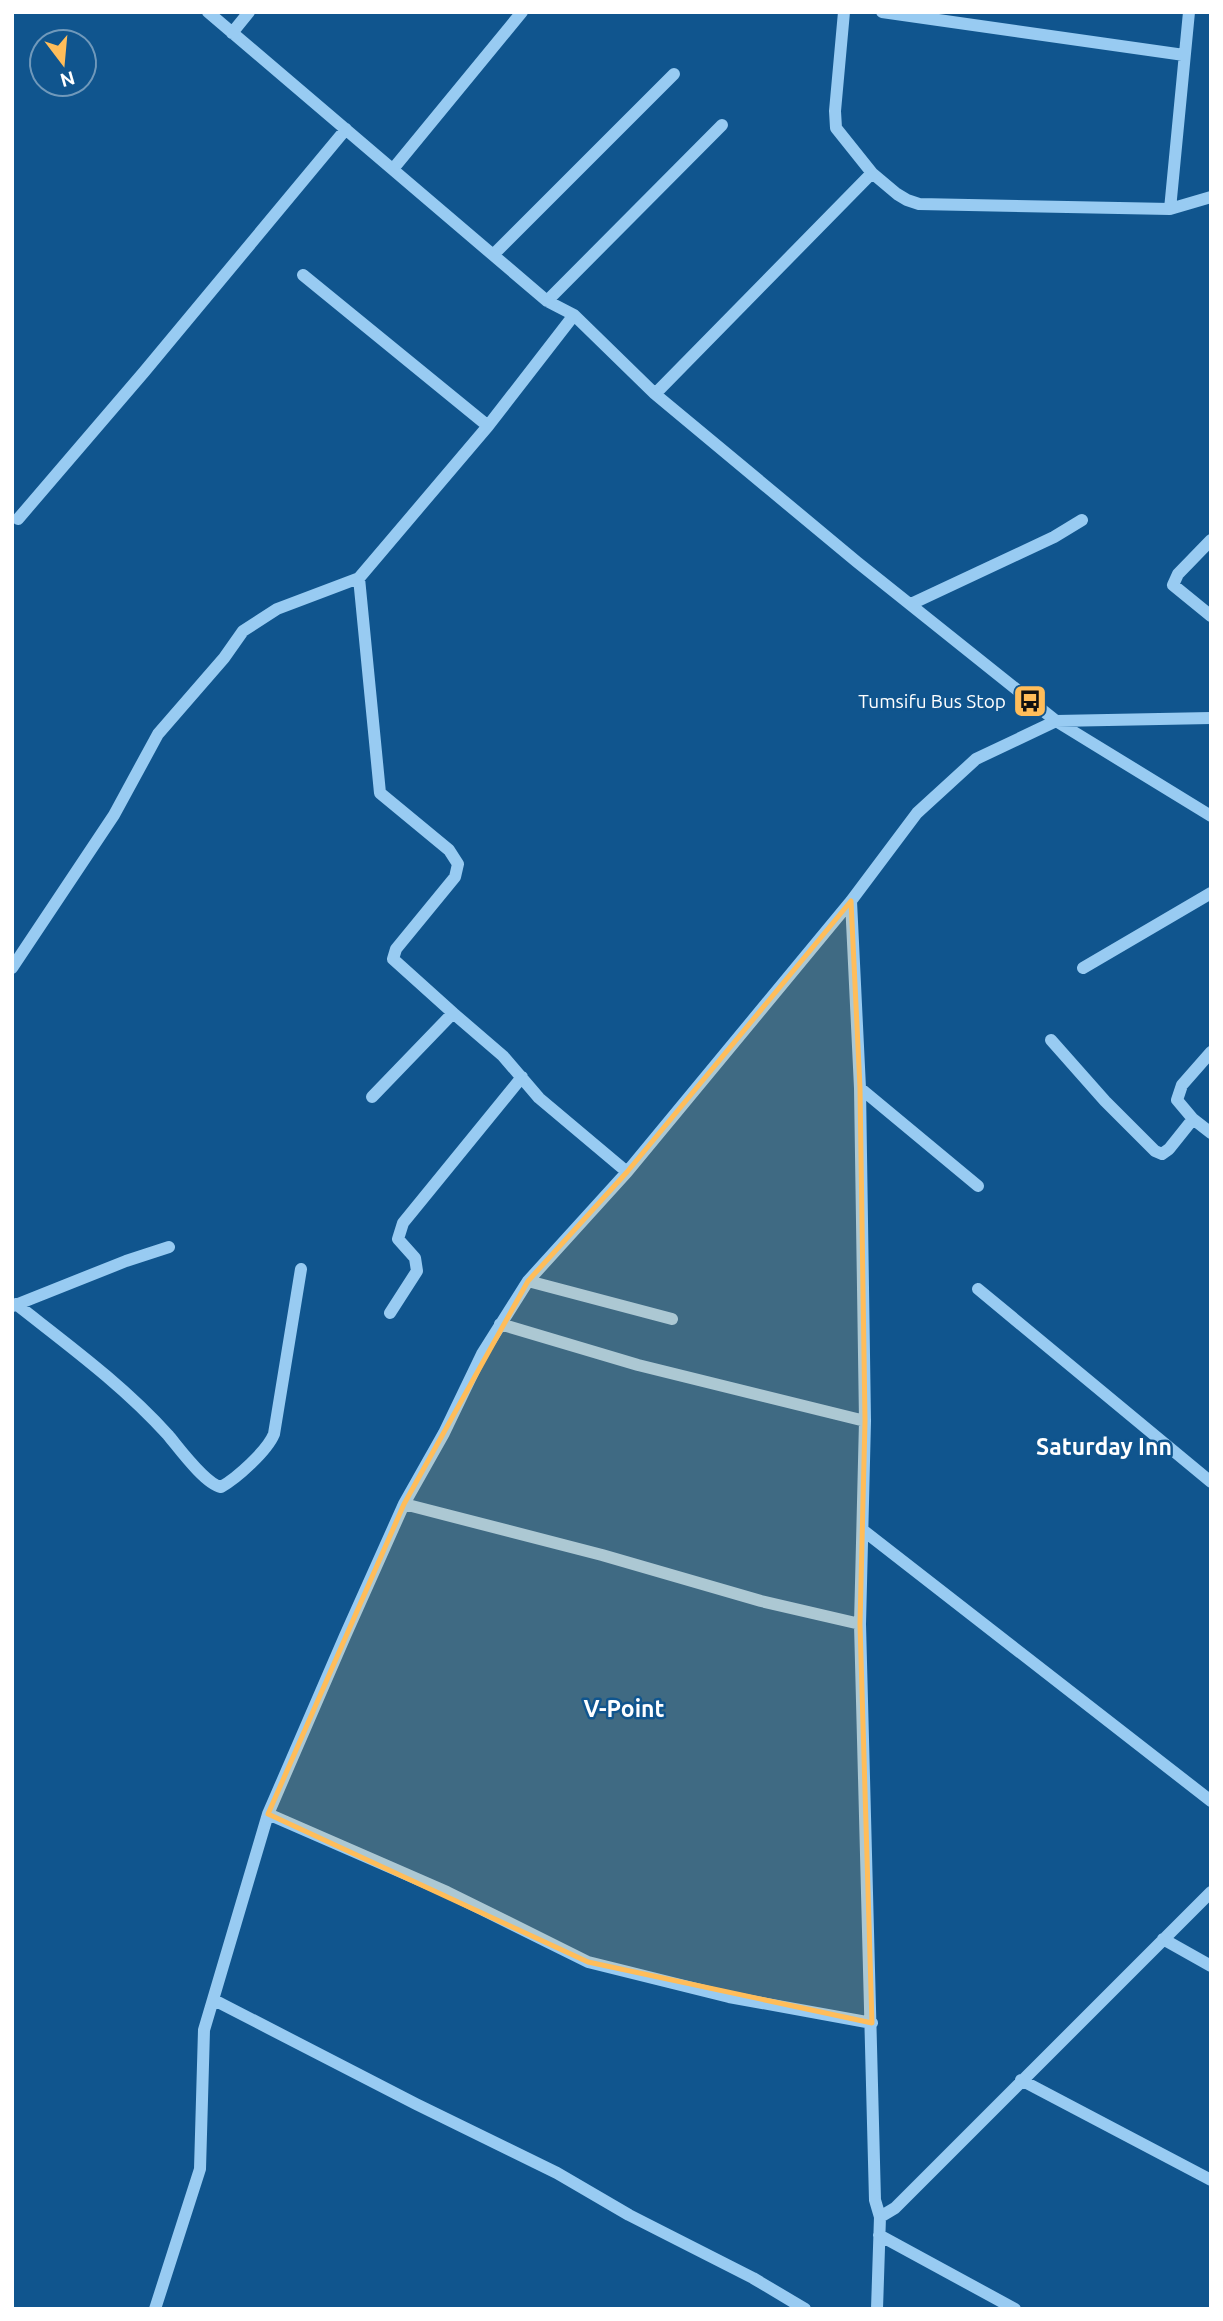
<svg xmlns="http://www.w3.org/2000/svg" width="1223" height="2321" viewBox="0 0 1223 2321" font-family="Ubuntu,sans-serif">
<rect width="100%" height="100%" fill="#10558e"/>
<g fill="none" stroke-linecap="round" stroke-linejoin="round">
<path stroke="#98cbf2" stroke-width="12" d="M208,12L547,301L574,315L655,394L857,562L1056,721L1211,816
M844,12L835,111L836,128L872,173L897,194L907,200L919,204L1170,209L1211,197
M882,12L1184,55
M232,33L249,12
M393,169L522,12
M1170,209L1189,12
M493,255L674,74
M303,275L488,426
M547,301L722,125
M655,394L872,173
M18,519L144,372L346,129
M1211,540L1178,574L1173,585L1211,616
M359,578L380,793L449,850L458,864L455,877L396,949L393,959L453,1013
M911,604L1054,537L1082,520
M851,901L860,1088L865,1421L860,1624L875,2200L880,2217L877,2309
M12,968L114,815L158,734L224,658L243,631L277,609L359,578L488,426L574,315
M1083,968L1211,893
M1051,1040L1105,1101L1155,1151L1162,1154L1169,1149L1193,1119L1177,1100L1182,1085L1211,1052
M860,1088L978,1186
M372,1097L453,1013L503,1056L539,1098L627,1172
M1193,1119L1211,1133
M528,1281L672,1319
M978,1289L1211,1482
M16,1304C68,1345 123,1385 168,1435C179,1448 205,1484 221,1487C237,1478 267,1451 274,1434L301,1269
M13,1306L126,1261L169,1247
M390,1313L417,1271L415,1258L398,1239L403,1223L522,1077
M500,1324L638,1365L865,1421
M404,1504L602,1555L761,1601L860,1624
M864,1531L1211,1801
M268,1814L447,1892L588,1962L729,1997L872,2023
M1163,1939L1211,1966
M214,2000L416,2104L557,2173L629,2215L753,2278L805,2309
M1021,2080L1211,2180
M880,2217L895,2208L1211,1892
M879,2235L1015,2309
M155,2309L200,2169L204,2030L268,1814L345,1636L404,1504L444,1433L482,1354L528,1281L627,1172L851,901L917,813L976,759L1056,721L1211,718"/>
</g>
<path fill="#ffbd5a" fill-opacity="0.2" stroke="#ffbd5a" stroke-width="5" stroke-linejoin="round" d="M851,901L860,1088L865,1421L860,1624L872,2023L588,1962L268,1814L404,1504L528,1281L627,1172Z"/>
<defs>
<g id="bus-square" transform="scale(1.75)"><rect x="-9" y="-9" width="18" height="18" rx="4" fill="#ffbd5a" stroke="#10558e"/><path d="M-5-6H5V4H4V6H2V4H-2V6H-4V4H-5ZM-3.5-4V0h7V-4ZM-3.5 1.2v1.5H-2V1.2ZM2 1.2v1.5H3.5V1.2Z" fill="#111"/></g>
</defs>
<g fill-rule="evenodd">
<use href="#bus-square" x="1030" y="701"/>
</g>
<g text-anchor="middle" stroke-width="5" stroke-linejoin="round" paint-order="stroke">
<g font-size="19" fill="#fff" stroke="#10558e" text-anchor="end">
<text x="1006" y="708">Tumsifu Bus Stop</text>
</g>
<g font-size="23" font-weight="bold" fill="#fff" stroke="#10558e">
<text x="1104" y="1455">Saturday Inn</text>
<text x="624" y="1717">V-Point</text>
</g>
</g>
<rect width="1223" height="2321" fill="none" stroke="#ffffff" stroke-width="28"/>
<g transform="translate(63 63) rotate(164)"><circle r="33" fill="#10558e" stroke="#7099bb" stroke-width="2"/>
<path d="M0-5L12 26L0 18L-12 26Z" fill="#ffbd5a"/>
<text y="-10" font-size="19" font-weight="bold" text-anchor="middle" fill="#ffffff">N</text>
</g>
</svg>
